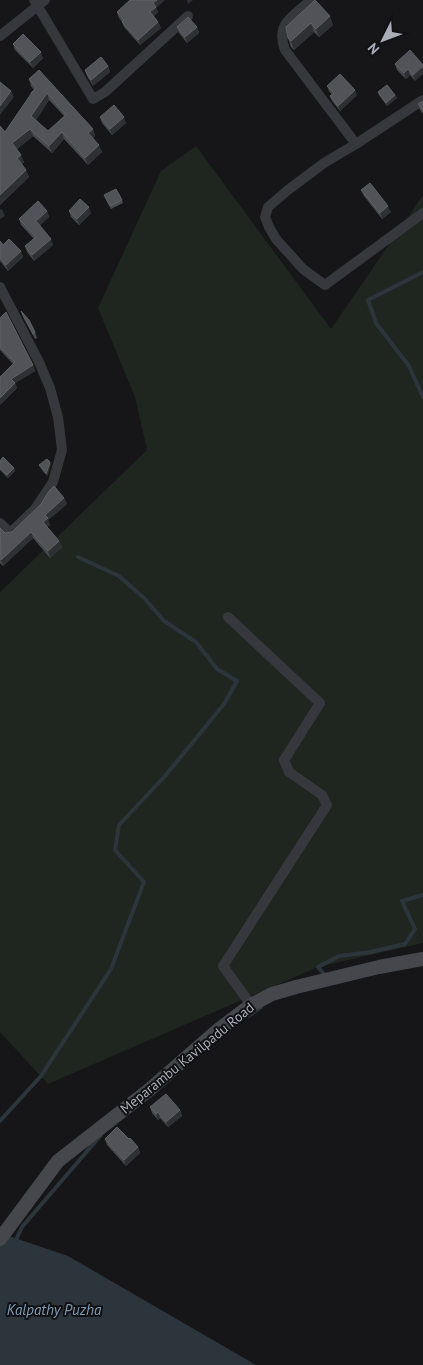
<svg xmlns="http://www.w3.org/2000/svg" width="423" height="1365" viewBox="0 0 423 1365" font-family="'PT Sans',sans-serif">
<rect width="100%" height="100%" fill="#161618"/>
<path fill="#1e261f" d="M196,146L331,329L423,195V943L318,967L48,1084L0,1032V592L147,450L135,397L98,308L161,171Z"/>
<path fill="#2c353c" d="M0,1233L68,1256L256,1365H0Z"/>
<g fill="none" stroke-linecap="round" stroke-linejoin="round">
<path stroke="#2c353c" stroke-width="4" d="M423,272L368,300L376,323L409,366L423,397
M325,975L318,967L339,956L371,952L405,944L415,929L402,901L423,895
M248,1016L261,1007
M0,1121L41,1076L111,969L144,882L115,850L119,825L166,775L224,704L237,681L217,669L196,642L164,621L145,599L119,576L78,557
M15,1242L22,1227L101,1135"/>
<path stroke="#37383d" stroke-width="10" d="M34,0L93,99L105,92L188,16
M311,0C293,16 275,24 285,50L356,144L324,163L288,190L268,207L265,217L269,227L276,239L303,269L325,285L423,213
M0,36L45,0
M356,144L423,100
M0,287L39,362L50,388L58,417L62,450L53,482L35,509L10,533L0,523
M228,617L320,703L284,760L289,772L322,795L327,805L223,966L251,1005"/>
<path stroke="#45474d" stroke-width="14" d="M0,1239L58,1161L149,1090L218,1030L251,1005L272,994L296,987L379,967L423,959"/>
</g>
<path fill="#47494d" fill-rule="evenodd" d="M314,0L333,25L319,37L314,32L294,50L291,47L288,38Z
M156,8L158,12L154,16L158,22L161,28L140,45L124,27L122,22L119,18L117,12Z
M177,27H197L199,33L187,43L179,33Z
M13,44L43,58L33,68L15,50Z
M410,50L415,81L410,75L406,79L397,70L395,64Z
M108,66L110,72L93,86L87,76L85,70Z
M29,79L93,129L95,136L93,138L102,152L88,165L64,139L52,153L33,136L17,149L24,162L22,164L29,177L0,205V126L5,132L31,95V93L34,90L31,86ZM49,100L64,116L48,131L36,120Z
M327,86L357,95L340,111L332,101L330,96L332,95L329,91Z
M378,92L395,95L397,98L387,106L379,95Z
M423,101V114L420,110L418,104Z
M100,117L126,123L112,135L102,123Z
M361,190L391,212L382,219L364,196Z
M105,198L122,200L123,203L111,209Z
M47,211L49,217L40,225L53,245L34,261L27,252L25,246L34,239L21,225L19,219Z
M69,211L91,213L79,225L71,217Z
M0,241L3,245L21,251L23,257L8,271L0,261Z
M21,311L35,332L37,338L35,339L23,317Z
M0,318L33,365L35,371L15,383L17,388L0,405L13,364L0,350Z
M0,461L14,468L15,471L8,478L0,470Z
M64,498L67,504L48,520L50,525L47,527L59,541L62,547L50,558L33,538L3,566L0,563V528L5,533L12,532Z
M150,1107L180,1110L182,1116L168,1127L160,1118L158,1120L152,1113Z
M105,1139L138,1147L140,1153L126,1166L107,1145Z"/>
<path fill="#2f3033" d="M157,0H165L156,8L158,12L152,18L150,12L153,3Z
M187,0H193L188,4Z
M330,16L333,25L319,37L316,29Z
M158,22L161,28L140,45L138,40Z
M311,23L314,32L294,50L291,41Z
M197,27L199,33L187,43L185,37Z
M41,52L43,58L33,68L30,62Z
M108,66L110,72L93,86L91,80Z
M423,66V74L415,81L413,75Z
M408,69L410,75L406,79L404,73Z
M355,90L357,95L340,111L338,106Z
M11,91L14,97L0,115V106Z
M47,93L49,100L34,123L31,116Z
M395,95L397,98L387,106L386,103Z
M124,117L126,123L112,135L110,129Z
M30,129L33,136L15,150L12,143Z
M93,129L95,136L90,140L88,133Z
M62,132L64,139L52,153L49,146Z
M99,145L102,152L88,165L85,158Z
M21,155L24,162L20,165L17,158Z
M26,170L29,177L0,205V195Z
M388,206L391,212L382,219L380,213Z
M89,207L91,213L79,225L77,219Z
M2,209L5,216L0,219V210Z
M47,211L49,217L38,227L36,221Z
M51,239L53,245L34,261L32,255Z
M21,251L23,257L8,271L6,265Z
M33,365L35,371L15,383L17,388L0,405V398L11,379Z
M50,462L51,465L47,477L46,474Z
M14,468L15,471L8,478L7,475Z
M64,498L67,504L48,520L50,525L45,529L43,522L45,515Z
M31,532L33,538L3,566L1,560Z
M59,541L62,547L50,558L48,551Z
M180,1110L182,1116L168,1127L166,1122Z
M158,1112L160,1118L158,1120L156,1114Z
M138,1147L140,1153L126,1166L124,1160Z"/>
<path fill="#525359" stroke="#5f6168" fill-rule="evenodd" d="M130,0H157L153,3L156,7L150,12L158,22L138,40L122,22L124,20L117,12Z
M315,0L330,16L316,29L311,23L291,41L288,38L286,27Z
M188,17L197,27L185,37L177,27Z
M23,34L41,52L30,62L13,44Z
M410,50L423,65V66L413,75L408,69L404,73L395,64Z
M101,57L108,66L91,80L85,70Z
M39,70L93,129L88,133L99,145L85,158L62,132L49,146L30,129L12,143L21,155L17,158L26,170L0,195V126L5,132L31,94V93L36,88L29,79ZM47,93L66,115L48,131L31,116Z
M340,74L355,90L338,106L330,96L334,93L327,86Z
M0,82L11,91L0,106Z
M387,85L395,95L386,103L378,92Z
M423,101V110L418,104Z
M114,105L124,117L110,129L100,117Z
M370,183L388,206L380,213L361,190Z
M116,189L122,200L110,206L104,195Z
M80,199L89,207L77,219L69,211Z
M38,201L47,211L36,221L51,239L32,255L25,246L36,237L19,219Z
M9,239L21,251L6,265L0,258V241L3,245Z
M21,311L29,320L35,332L33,334Z
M6,312L33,365L11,379L15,383L0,398V377L15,362L0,347V318Z
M3,457L14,468L7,475L0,468V461Z
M47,459L50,462L46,474L39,465Z
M54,486L64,498L45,515L48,518L43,522L59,541L48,551L31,532L1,560L0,528L5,533L12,532L41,504L49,491Z
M166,1094L180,1110L166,1122L158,1112L156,1114L150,1107Z
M117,1127L129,1139L130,1138L138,1147L124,1160L105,1139Z"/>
<g text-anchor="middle" stroke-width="4" stroke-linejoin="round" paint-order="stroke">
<g font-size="14" fill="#a8adb8" stroke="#111113">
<text transform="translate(187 1058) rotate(-39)" y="5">Meparambu Kavilpadu Road</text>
</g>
<g font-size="15" font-style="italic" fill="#7f9bb3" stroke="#111113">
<text x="54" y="1315">Kalpathy Puzha</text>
</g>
</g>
<g transform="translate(383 40) rotate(228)" stroke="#111113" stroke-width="4" paint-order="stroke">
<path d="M0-4L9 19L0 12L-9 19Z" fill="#a8adb8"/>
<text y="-8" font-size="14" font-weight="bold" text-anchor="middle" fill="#a8adb8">N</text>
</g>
</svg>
